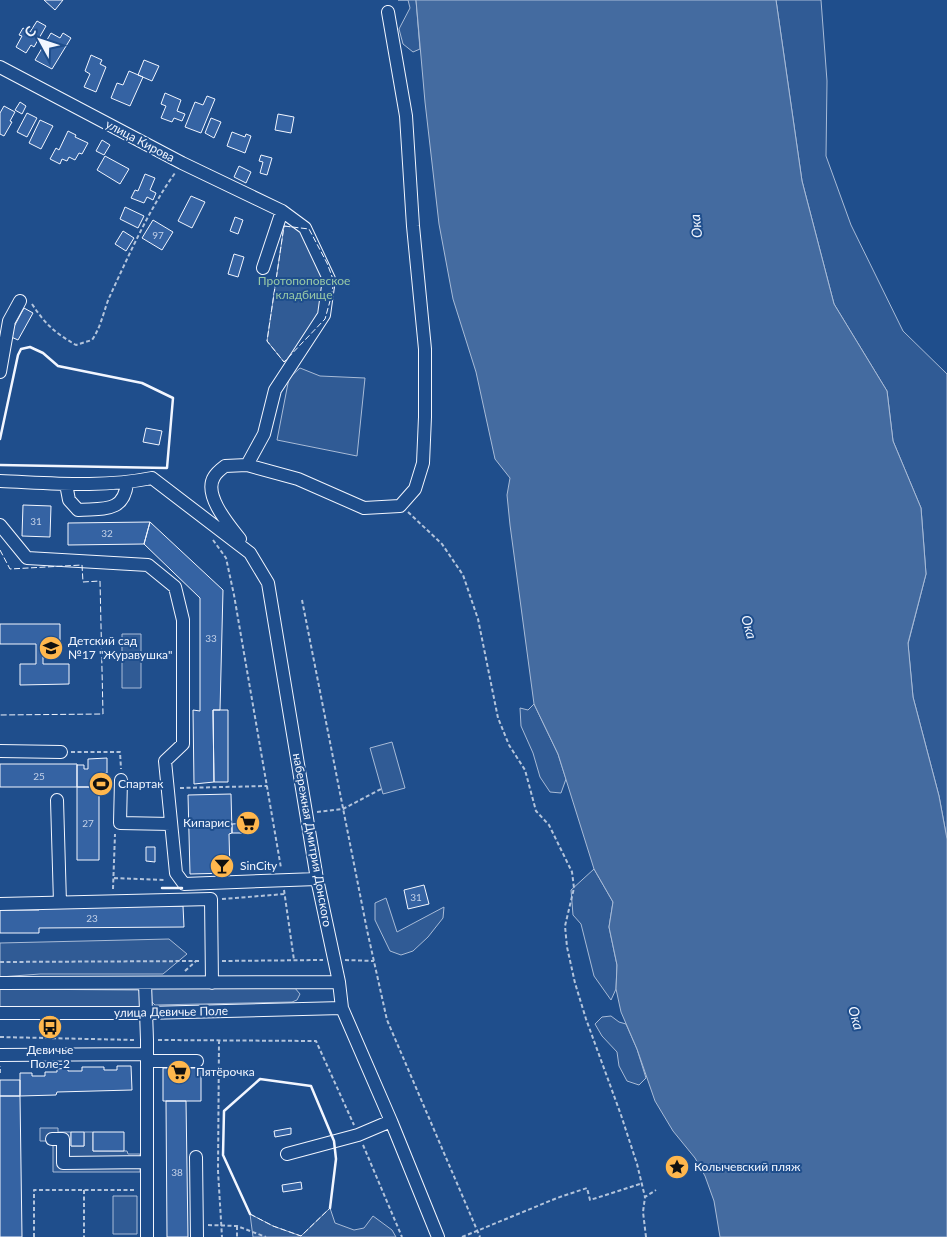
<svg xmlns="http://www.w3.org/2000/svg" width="947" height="1237" viewBox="0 0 947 1237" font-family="Lato,sans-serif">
<rect width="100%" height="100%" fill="#1f4e8c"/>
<path fill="#305b95" stroke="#a8bbd7" d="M398,0H416L420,49L413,52L403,44L399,29L410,8L408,0Z
M776,0H821L827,81L826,156L851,225L903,331L947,374V839L939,796L913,697L908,644L926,574L921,508L893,441L887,391L834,304L802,181Z
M284,226L309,229L330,301L299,347L284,362L267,341Z
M300,368L320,376L365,378L357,456L277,440L289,378Z
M122,634H141V688H122Z
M534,704L558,754L566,779L561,793L550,792L540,777L533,753L521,726L520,708L528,710Z
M392,742L405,788L383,794L370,748Z
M594,869L613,902L609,927L617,965L616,989L611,1000L594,976L581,924L573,915L571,890Z
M386,898L397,932L444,907L443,918L428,937L413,951L401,955L390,951L375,920V903Z
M169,939L187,954L163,974H40L0,977V943Z
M154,986L294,987L300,994L297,1000L292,1002L155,1005L151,1001V990Z
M0,989L138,990L141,991V1007H0Z
M611,1016L619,1022L626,1024L637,1049L646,1078L639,1085L627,1081L619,1066L617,1052L602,1036L595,1024L602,1017Z
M40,1128H58V1132H71V1146H84V1132H93V1151H127L128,1154H140V1172H53V1144H47V1141H40Z
M113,1196H137V1234H113Z
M330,1208L335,1223L354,1230L364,1228L373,1216L392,1230L396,1237H253L250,1214L273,1226L301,1236Z"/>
<path fill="#446ba0" stroke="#a8bbd7" d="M416,0H776L802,181L834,304L887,391L893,441L921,508L926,574L908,643L913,697L939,796L947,839V1237H720L714,1201L705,1176L695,1158L673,1131L655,1101L637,1049L621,1012L616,989L617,965L609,927L613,902L594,869L558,754L534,704L510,525L507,495L510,478L495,459L476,372L453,299L439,224L425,102Z"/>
<path fill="#3563a3" stroke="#f2f6ff" d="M44,0H63L55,10Z
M37,21L46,26L34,47L31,45L26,53L16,47L22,36L19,35L23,28L30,32Z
M51,33L60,38L63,33L71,38L52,69L35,60Z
M91,55L102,60L100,64L106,67L96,92L84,87L90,74L85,71Z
M144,60L159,66L152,81L138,75Z
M129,71L143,77L130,106L111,98L117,83L123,85Z
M165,93L181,100L177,111L185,114L182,121L174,118L172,122L161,118L166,106L161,104Z
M207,96L215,99L201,133L185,127L195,102L203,105Z
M20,102L26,106L22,114L15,110Z
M4,106L15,112L10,121L12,122L4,136L0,134V113Z
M27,113L37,118L27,137L17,132Z
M278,114L294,117L291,133L275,130Z
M211,118L221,122L214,138L205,133Z
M40,120L53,126L41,149L29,143Z
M68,131L76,135L75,137L88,143L82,154L79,153L75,160L69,157L67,161L62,159L60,164L50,159L56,148L59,150Z
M232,132L245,137L246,134L251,136L245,153L227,146Z
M102,140L110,145L104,155L96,151Z
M261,155L272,158L267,175L260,173L263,162L259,161Z
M105,156L129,169L120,184L97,170Z
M239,166L251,172L246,183L234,177Z
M145,174L155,178L150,190L156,193L153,200L147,197L144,203L131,198L135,190L138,191Z
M191,196L205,202L192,228L178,221Z
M125,207L144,216L138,228L120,219Z
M235,217L243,220L238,234L230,231Z
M153,220L173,232L162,250L142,238Z
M123,231L134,238L126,251L115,244Z
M234,254L244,257L238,277L228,274Z
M24,308L33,313L18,340L9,336Z
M146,428L162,431L159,445L143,442Z
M23,505L51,506L50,537L22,536Z
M150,522L144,544L68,545V523Z
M150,522L223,590L220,710H213L214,782L194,784L193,710L200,711V598L144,544Z
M0,624H60V643H43V664H69V684L20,685V664H36V644H0Z
M213,710H228V782H214Z
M107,758V773H101V789H99V787H77V765H84V769H88V759Z
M0,764H77V787H0Z
M77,787H99V860H77Z
M231,794L232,833L229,834L230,873L190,874L188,795Z
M251,823V833H232V824Z
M146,847H155V862L146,861Z
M424,885L429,904L408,909L404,890Z
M183,906L184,927L39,928V933H0V910H39V907Z
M117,1066H131L132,1090L57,1092L56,1095L20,1096V1073H32V1076H45V1072H57V1069L68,1068V1071H82V1067H104V1070H117Z
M163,1068H201V1101H163Z
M0,1080H20V1096H0Z
M0,1096H20L22,1237H0Z
M166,1101H186L188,1237H167Z
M291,1128V1134L275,1137L274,1131Z
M71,1132H84V1146H71Z
M93,1132H124V1151H93Z
M301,1182L302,1189L283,1192L282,1185Z"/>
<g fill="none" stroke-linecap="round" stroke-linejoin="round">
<g stroke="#f2f6ff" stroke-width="14">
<path id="minor" d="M0,67L182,163L282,211L305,228L329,279L324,315L275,390L264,434L247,465L298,479L364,508L400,506L415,489L423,463L425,417V349L413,226L406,116L388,12
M263,268L282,211
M0,372L9,321L20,301
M0,481C51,483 102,488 152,478L250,553L268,583L317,879L339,982L342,1008L391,1121L438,1237
M66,484L69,500L78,510C103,508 124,513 127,483
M0,525L27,558L148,565L175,587L183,620V744L165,761L176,873L184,884L317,879
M240,539C229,525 203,495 214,477C216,473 221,469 225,466L247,465
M0,751L61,752
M121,780L120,823L171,824
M57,800L60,903
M0,904L211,899L212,983
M0,983L339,982
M145,983L147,1040V1237
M0,1013H146L342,1008
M0,1055L147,1054
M147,1061H197
M52,1139H63V1163L147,1162
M287,1154L358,1135L391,1121
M196,1157L197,1237"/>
</g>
<path stroke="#b3c4dc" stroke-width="2" stroke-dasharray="4 2.5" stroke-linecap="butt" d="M32,304C45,324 55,333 76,345L92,340C101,327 103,313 109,298C128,257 149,209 175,173
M408,512L442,544L463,575L478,619L498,718L509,745L525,770L536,811L549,825L572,872L574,888L565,926L567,947L575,983L586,1019L621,1115L637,1164L645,1197
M213,540L226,558L234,595L281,868
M302,600L367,930L387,1020L480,1237
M71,752H120L121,769
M180,788L267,786
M317,812L343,809L381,789
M114,878L166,880
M113,889L115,834
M284,890L294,960
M222,899L285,894
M345,960L374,961
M222,961L323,960
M0,962L200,961
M185,971L196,961
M0,1037L135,1040
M158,1040L316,1041L354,1125
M219,1040L218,1171L222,1237
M0,1073V1066
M363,1145L402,1237
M84,1190V1237
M208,1225L237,1226L266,1237
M237,1226V1237
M34,1237V1190H135
M462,1237L557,1198L587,1188L590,1200L640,1184
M646,1237L643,1212L645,1197L656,1190"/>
<use href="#minor" stroke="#1f4e8c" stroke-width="12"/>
<path stroke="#f2f6ff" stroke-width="1" stroke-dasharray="6 2.5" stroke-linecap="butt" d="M284,226L309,229L327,263L334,282L330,301L325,319L284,362L267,341Z
M0,550L10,569L82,565L83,582L100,581L103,714L0,715
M250,1214L273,1226L301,1236L330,1208"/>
<path stroke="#f2f6ff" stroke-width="2.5" d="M0,439L18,355L21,349L30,347L43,353L58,366L142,383L173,398L167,468L0,465
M162,888H182
M250,1214L223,1155L224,1111L260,1079L311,1086L334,1141L336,1159L330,1208"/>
</g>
<defs>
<g id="school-disc" transform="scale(1.25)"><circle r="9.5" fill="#ffb74d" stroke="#1f4e8c"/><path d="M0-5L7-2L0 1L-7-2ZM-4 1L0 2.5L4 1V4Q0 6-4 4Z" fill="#111"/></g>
<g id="stadium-disc" transform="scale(1.25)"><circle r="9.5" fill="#ffb74d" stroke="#1f4e8c"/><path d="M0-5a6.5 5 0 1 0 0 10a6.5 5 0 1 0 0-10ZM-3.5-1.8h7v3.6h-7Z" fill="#111"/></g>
<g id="supermarket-disc" transform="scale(1.25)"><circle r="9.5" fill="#ffb74d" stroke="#1f4e8c"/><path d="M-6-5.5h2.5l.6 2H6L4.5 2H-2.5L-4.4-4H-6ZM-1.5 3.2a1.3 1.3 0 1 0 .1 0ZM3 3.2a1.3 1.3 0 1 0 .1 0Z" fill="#111"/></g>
<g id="bar-disc" transform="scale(1.25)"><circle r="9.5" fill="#ffb74d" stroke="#1f4e8c"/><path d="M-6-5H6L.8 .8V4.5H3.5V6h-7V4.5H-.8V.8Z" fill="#111"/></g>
<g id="bus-disc" transform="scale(1.25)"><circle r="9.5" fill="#ffb74d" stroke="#1f4e8c"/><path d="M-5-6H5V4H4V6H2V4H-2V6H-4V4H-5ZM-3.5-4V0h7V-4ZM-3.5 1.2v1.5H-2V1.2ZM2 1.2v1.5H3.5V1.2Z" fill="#111"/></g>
<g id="sight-disc" transform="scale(1.25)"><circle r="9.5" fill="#ffb74d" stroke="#1f4e8c"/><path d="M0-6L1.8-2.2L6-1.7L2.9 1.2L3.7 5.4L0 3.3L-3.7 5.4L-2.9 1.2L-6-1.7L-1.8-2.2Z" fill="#111"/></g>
</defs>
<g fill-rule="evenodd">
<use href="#school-disc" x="51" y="648"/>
<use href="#stadium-disc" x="101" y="784"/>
<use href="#supermarket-disc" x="248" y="823"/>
<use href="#bar-disc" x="222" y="866"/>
<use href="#bus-disc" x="50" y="1027"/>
<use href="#supermarket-disc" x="179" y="1072"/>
<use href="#sight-disc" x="677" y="1167"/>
</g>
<g text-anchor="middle" stroke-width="4" stroke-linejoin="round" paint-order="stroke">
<g font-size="10" fill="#c3d1e8">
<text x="158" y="239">97</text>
<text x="36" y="525">31</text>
<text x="107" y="537">32</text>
<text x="211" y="642">33</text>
<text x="39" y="780">25</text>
<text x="88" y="827">27</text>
<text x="416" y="901">31</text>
<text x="92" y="922">23</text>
<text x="177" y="1176">38</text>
</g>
<g font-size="12" fill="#f2f6ff" stroke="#1f4e8c">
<text transform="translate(140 141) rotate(28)" y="4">улица Кирова</text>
<text transform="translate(312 840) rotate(80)" y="4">набережная Дмитрия Донского</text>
<text transform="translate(171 1012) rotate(-1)" y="4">улица Девичье Поле</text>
</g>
<g font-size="12" fill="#97c8a6" stroke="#1f4e8c">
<text x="304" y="285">Протопоповское<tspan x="304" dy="14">кладбище</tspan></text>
</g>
<g font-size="12" fill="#f2f6ff" stroke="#1f4e8c" text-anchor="start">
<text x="68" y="645">Детский сад<tspan x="68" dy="14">№17 "Журавушка"</tspan></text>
<text x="118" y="788">Спартак</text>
<text x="230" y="827" text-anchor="end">Кипарис</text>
<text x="240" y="870">SinCity</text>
<text x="50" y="1054" text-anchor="middle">Девичье<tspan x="50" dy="14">Поле-2</tspan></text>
<text x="196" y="1076">Пятёрочка</text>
<text x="694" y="1171">Колычевский пляж</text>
</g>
<g font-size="14" font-style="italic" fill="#f2f6ff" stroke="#1f4e8c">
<text transform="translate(696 226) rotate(-96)" y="5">Ока</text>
<text transform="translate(749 627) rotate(75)" y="5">Ока</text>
<text transform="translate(856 1018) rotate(75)" y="5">Ока</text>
</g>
</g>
<g transform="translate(40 40) rotate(310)" stroke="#1f4e8c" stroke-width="4" paint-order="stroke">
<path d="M0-4L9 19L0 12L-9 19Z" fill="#f2f6ff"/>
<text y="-8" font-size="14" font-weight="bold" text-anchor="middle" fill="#f2f6ff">С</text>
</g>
</svg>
